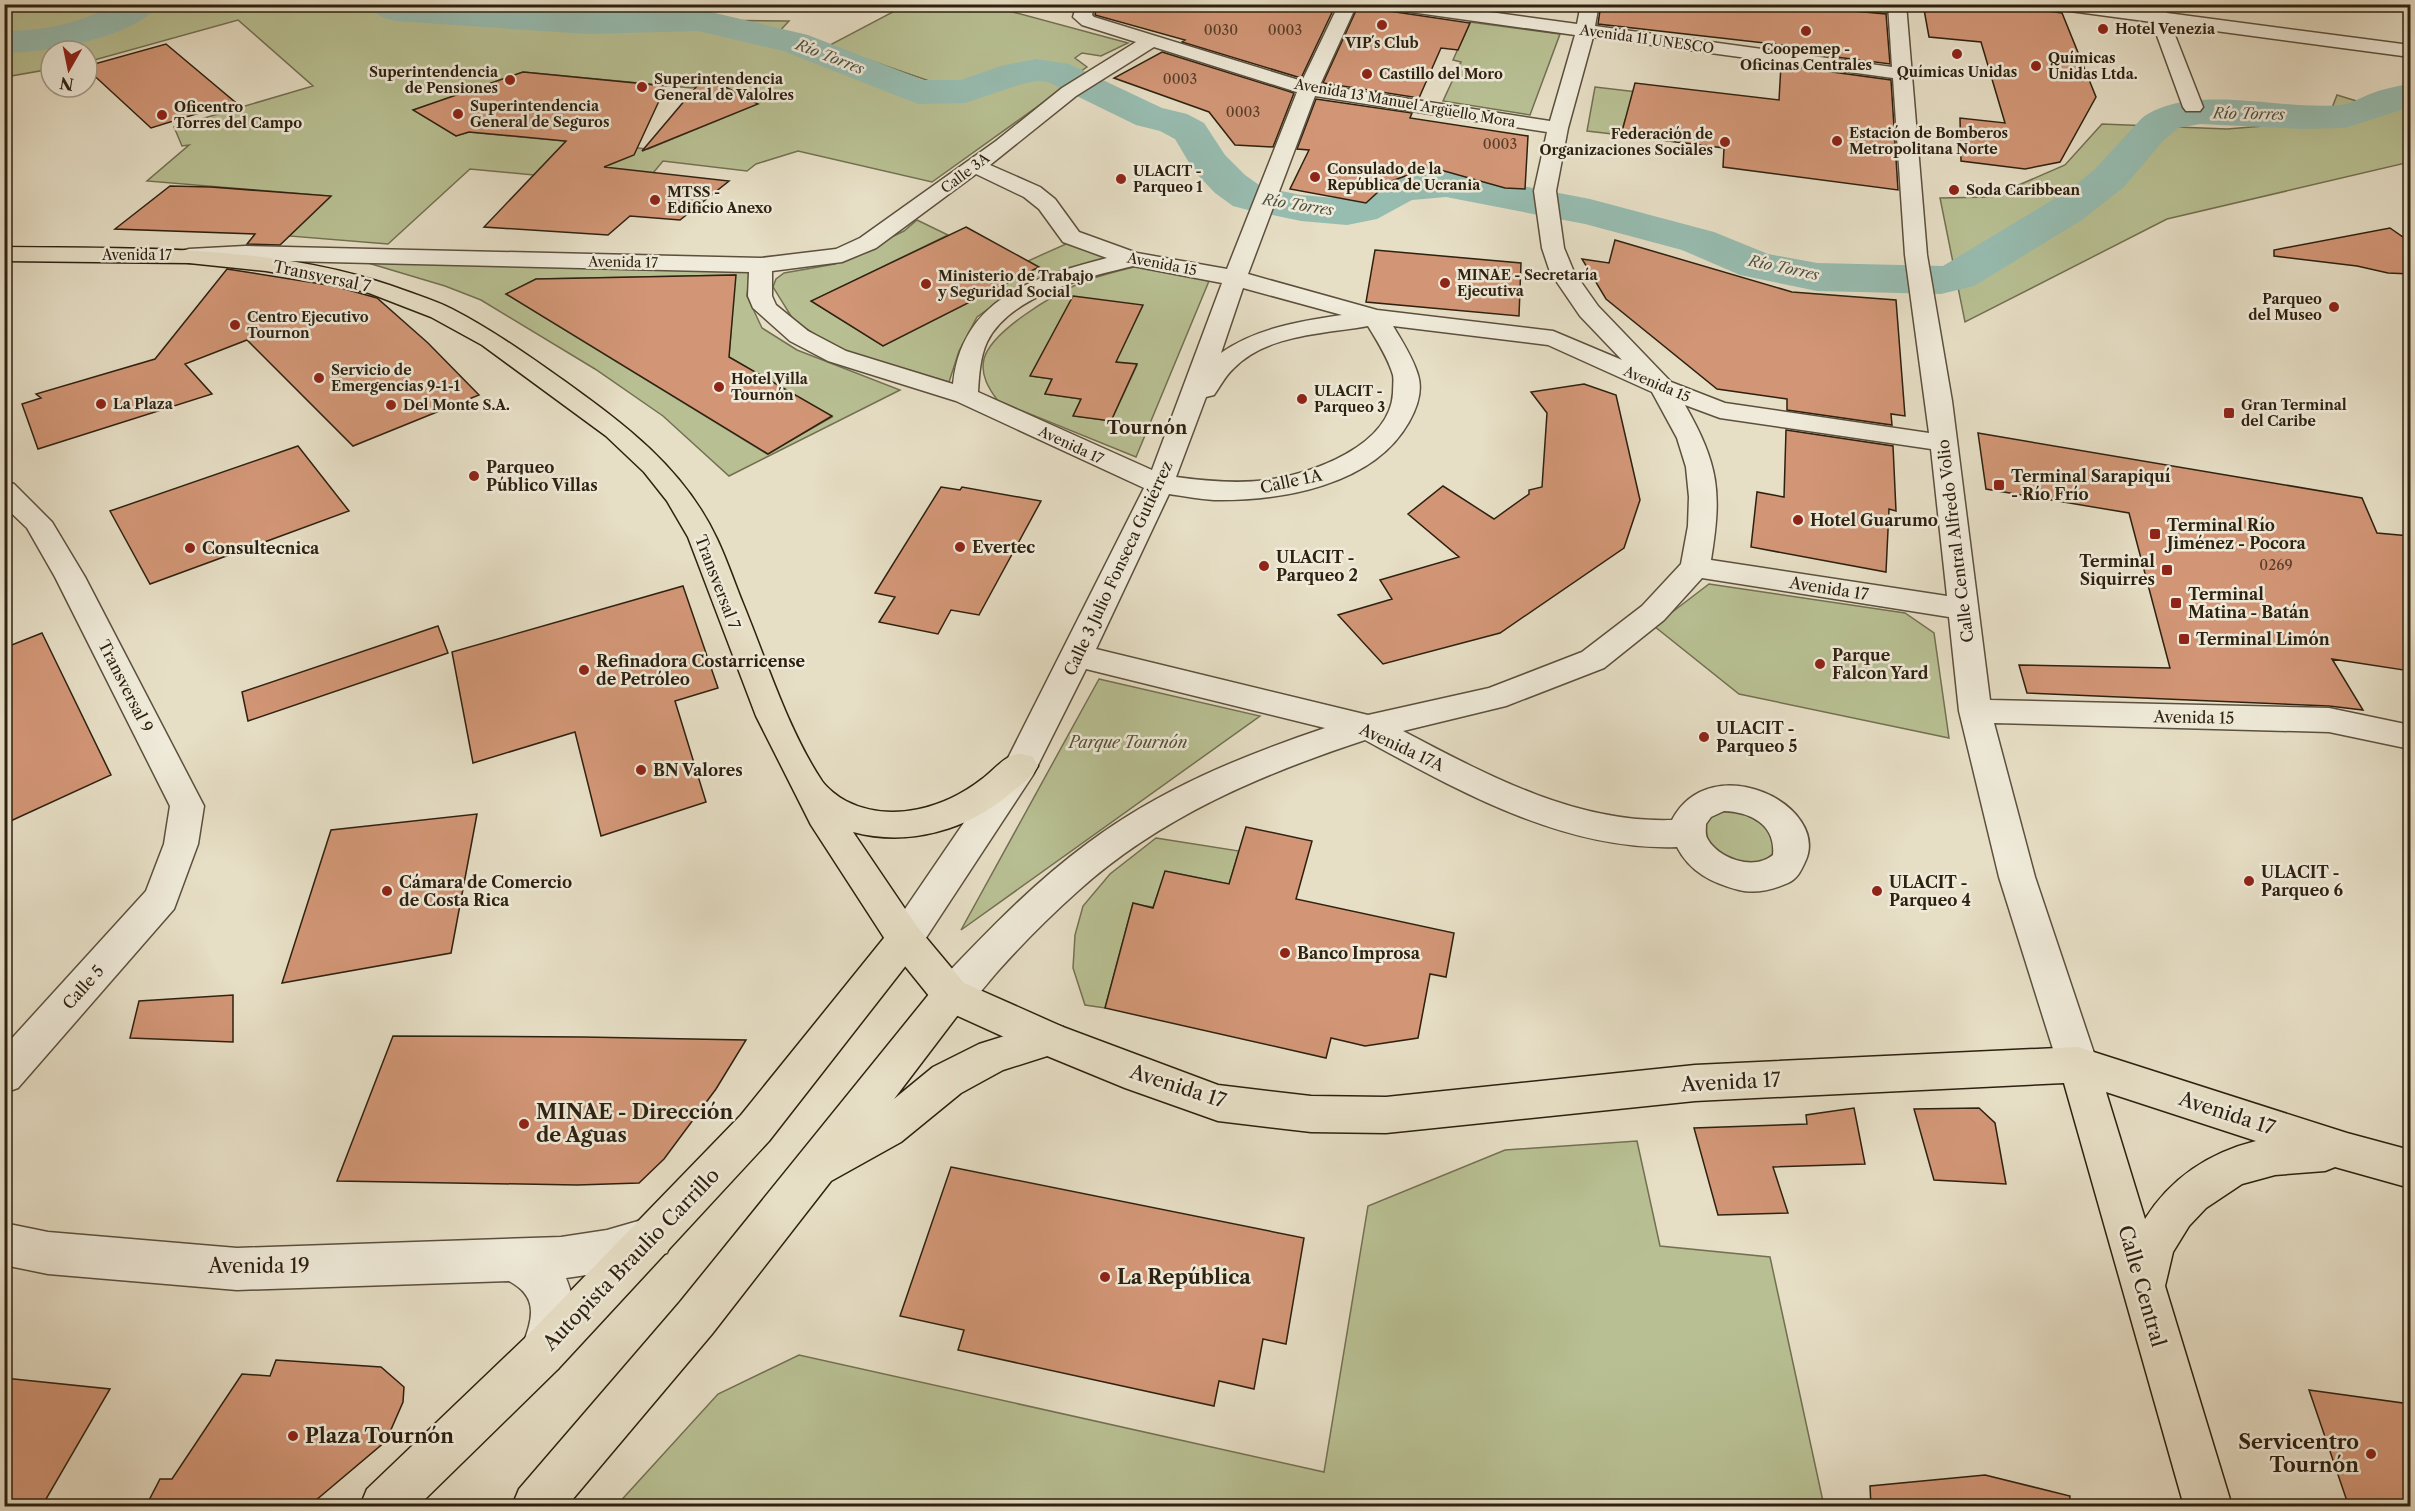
<svg xmlns="http://www.w3.org/2000/svg" width="2415" height="1511" viewBox="0 0 2415 1511" font-family="'Libre Caslon Text',serif">
<rect width="100%" height="100%" fill="#e6dec5"/>
<filter id="stains"><feTurbulence type="fractalNoise" baseFrequency=".00333" numOctaves="4"/><feColorMatrix values="0 0 0 0 .2 0 0 0 0 .09 0 0 0 0 .02 0 0 0 .5 -.17"/></filter>
<radialGradient id="worn" r=".72"><stop offset=".6" stop-color="#630" stop-opacity="0"/><stop offset="1" stop-color="#630" stop-opacity=".3"/></radialGradient>
<path fill="#b8c093" stroke="#737052" stroke-width="1.5" fill-rule="evenodd" d="M385,4L396,10L587,23L698,20L789,21L774,37L795,43L918,92L965,91L1031,73L1039,76H1050L1069,84L932,182L798,151L756,164L747,171L663,161L648,179L596,181L470,169L388,244L289,236L330,196L147,181L189,145L182,146L174,127L313,86L238,20L87,62V51H51V69L5,77V5ZM523,72L692,88L712,81L757,104L648,149L469,132L456,136L414,110Z
M406,5H512L501,10Z
M906,5H987L1128,43L1101,56L1082,53L1075,58L1087,67L1077,74L1049,65L1009,69L981,81L935,83L828,46Z
M1829,5H1885L1887,14L1831,9Z
M1470,22L1560,34L1530,115L1443,101L1461,62L1453,60Z
M1595,87L1731,103L1625,120L1621,135L1587,131Z
M2337,95L2373,106L2410,96V162L2167,219L1965,322L1940,198L1991,197L2065,165L2102,124L2227,129L2327,121Z
M917,220L948,235L812,301L883,346L1038,267L1028,261L1068,243L1108,259L1052,274L1008,295L977,317L959,351L949,382L838,349L794,321L773,287L776,279L784,273L835,264L904,231Z
M358,260L750,271L747,296L762,328L797,350L900,390L729,476L663,416L595,369L481,300L445,286ZM735,275L729,357L832,417L767,454L506,294L536,279Z
M1142,265L1209,281L1136,457L998,401C989,389 980,375 984,359C991,331 1053,295 1080,283C1099,275 1121,270 1142,265ZM1116,362L1137,365L1111,421L1074,416L1081,399L1045,394L1052,379L1031,376Z
M1709,584L1905,613L1934,633L1949,738L1739,694L1654,626Z
M1099,679L1260,716L961,930Z
M1748,810L1777,833L1772,860L1738,866L1706,846L1705,817L1713,811Z
M1156,838L1239,851L1229,884L1166,871L1153,907L1133,904L1105,1008L1085,1005L1073,968L1075,935L1083,906L1110,874Z
M1637,1141L1660,1246L1770,1257L1824,1506H616L718,1394L799,1355L1324,1472L1368,1206L1505,1150Z"/>
<g fill="none" stroke-linecap="round" stroke-linejoin="round">
<path fill="#97bcb0" fill-rule="evenodd" d="M116,4H159C136,38 43,53 4,53V31C45,31 80,23 116,4Z
M368,4H471L587,12L698,9L808,35L923,80H961L1001,66L1036,59L1069,64L1162,108L1187,114L1204,123L1225,155L1245,175L1262,187L1301,195L1347,199L1382,182L1415,173L1446,171L1590,199L1714,232L1768,254L1817,263L1943,266L2069,190L2094,170L2142,118C2192,82 2281,111 2340,105C2350,104 2360,98 2370,94C2383,89 2396,86 2410,84V107L2345,128L2302,129L2200,124L2178,128L2162,142L2124,187L2082,220L1974,286L1941,294L1817,291L1740,275L1682,250L1585,224L1446,197L1412,200L1377,219L1347,225L1301,221L1248,210L1233,206L1215,193L1194,171L1175,139L1160,131L1136,125L1048,82L1036,81L1022,84L965,103L918,104L783,51L698,31L587,34L395,21C383,18 375,15 368,4Z"/>
</g>
<path fill="#d29676" stroke="#2e2110" stroke-width="1.5" d="M1097,4H1336L1301,78L1182,42L1185,40L1095,15Z
M1359,4H1378L1389,11L1470,23L1458,50L1441,48L1419,98L1323,83Z
M1601,4H1829L1831,9L1886,14L1890,64L1782,50V45L1598,24Z
M1923,4H1995L2062,13L2096,97L2060,162L2025,169L1961,161L1960,118L2005,123L1981,42L1929,37Z
M166,44L235,102L151,128L87,69V66Z
M1162,52L1294,93L1273,147L1235,145L1209,112L1114,78Z
M1781,65L1891,80L1898,190L1723,167L1724,148L1621,135L1635,83L1779,100Z
M523,72L666,86L634,155L604,167L729,181L680,220L630,216L608,235L484,227L566,141L469,132L456,136L413,110Z
M712,80L758,104L642,151L697,86Z
M1316,99L1412,113L1410,118L1528,136L1525,189L1505,188L1430,167L1389,182L1366,203L1290,189L1309,150L1297,149Z
M170,186L211,187L331,196L280,245L247,244L255,234L115,229Z
M966,227L1039,267L883,346L811,301Z
M2390,228L2410,242V274L2388,273L2357,266L2274,256V250Z
M1615,240L1792,292L1896,300L1905,416L1891,414L1892,425L1787,410V399L1717,389L1606,299L1582,259L1609,263Z
M1375,250L1521,263L1519,316L1366,302Z
M227,269L334,286L377,298L428,343L479,395L353,446L247,340L185,364L212,394L38,449L22,404L41,398L36,394L155,359Z
M736,275L729,357L832,416L768,454L506,294L536,279Z
M1073,296L1143,305L1116,362L1137,364L1111,421L1073,416L1081,399L1045,394L1052,379L1030,376Z
M1584,384L1616,395L1640,500L1624,548L1500,633L1383,664L1338,615L1392,599L1380,580L1459,557L1408,514L1443,486L1494,519L1529,494V490L1542,487L1547,413L1531,392Z
M1786,430L1893,446L1896,511L1889,509L1886,572L1751,547L1757,492L1784,497Z
M1978,433L2362,498L2377,533L2410,536V671L2332,659L2363,710L2329,706L2027,693L2019,665L2170,668L2129,513L1986,489Z
M298,446L349,511L150,584L110,511Z
M941,487L960,490L962,487L1041,501L979,615L951,610L938,634L879,622L895,597L875,593Z
M683,586L718,688L675,701L706,802L601,836L575,732L473,763L452,652Z
M438,626L448,653L248,721L242,692Z
M42,633L111,775L4,824V648Z
M477,814L451,953L282,983L331,830Z
M1246,827L1312,841L1296,899L1454,933L1446,977L1430,974L1418,1038L1365,1046L1331,1038L1326,1058L1105,1008L1133,903L1153,908L1165,871L1229,884Z
M233,995V1042L130,1038L139,1001Z
M393,1036L583,1037L746,1040L716,1089L664,1159L639,1183L577,1185L337,1181Z
M1854,1108L1865,1164L1773,1167L1788,1213L1718,1215L1694,1128L1807,1124L1806,1115Z
M1979,1108L1995,1123L2006,1184L1934,1180L1914,1109Z
M951,1167L1304,1238L1286,1344L1263,1339L1254,1389L1219,1381L1214,1406L958,1350L964,1330L900,1316Z
M276,1360L381,1367L404,1387L403,1402L386,1441L309,1506H146L160,1479H172L242,1374L270,1376Z
M4,1378L110,1389L42,1506H4Z
M2309,1390L2410,1404V1506L2348,1504Z
M1985,1475L2070,1496L2069,1506H1871L1870,1486Z"/>
<g fill="none" stroke-linecap="round" stroke-linejoin="round">
<g stroke="#5c503d" stroke-width="3">
<path id="minor" d="M1077,4H1095L1092,15L1094,17L1302,81L1339,4H1357L1320,85L1550,121L1575,35L1389,9L1380,4H1432L1577,24L1581,4H1599L1595,26L1892,67L1888,4H1906L1927,255L1952,401L1990,700L2329,708L2410,725V749L2329,732L1994,723L2035,877L2098,1065L2092,1077L2078,1083L2064,1077L2058,1065L1999,877L1959,711L1949,617L1702,578L1664,620L1604,668L1506,706L1403,731C1487,775 1575,823 1672,820C1711,746 1832,806 1805,862C1801,871 1797,879 1788,883C1772,890 1755,894 1739,890C1712,883 1690,872 1677,847C1565,851 1461,792 1365,740C1262,774 1160,817 1078,891C1050,916 1023,943 998,971C988,982 976,1000 963,1007C954,1012 947,1010 938,1007L932,995L938,983C985,934 1032,884 1088,843C1159,790 1241,756 1325,728L1086,669L1033,775L918,950L905,954L892,950L887,939L892,928L1008,758L1144,488L956,401L828,361L790,341L753,308L748,296L749,272L245,260L189,263L181,261L178,256L181,251L189,249L245,246L761,258L836,249L860,238L996,141L1062,88L1136,42L1082,25L1073,17ZM1593,37L1893,78L1905,255L1929,433L1725,403L1671,382L1598,306L1574,272L1564,248L1556,191L1568,128ZM1154,47L1297,92L1227,269L1137,253L1079,232L1055,199L1040,187L990,165L1076,96ZM1315,96L1547,132L1534,191L1542,248L1550,272L1580,316L1622,360L1553,331L1377,310L1248,274ZM976,174L1024,197L1039,209L1063,242L1107,258C1034,277 962,298 953,384L846,351L808,331L776,305L772,296V271L842,262L876,248ZM1133,266L1222,283L1152,470L978,392C979,376 980,357 987,342C1010,295 1087,277 1133,266ZM1243,288L1342,315C1301,321 1256,328 1221,353ZM1368,326C1377,341 1388,358 1393,375C1394,380 1393,387 1393,393C1390,446 1312,474 1267,480C1237,484 1206,481 1176,477L1206,397L1214,395C1220,387 1225,376 1233,369C1266,334 1324,334 1368,326ZM1393,326L1548,345L1652,392L1677,438L1686,467L1689,497L1688,526L1681,564L1642,606L1582,652L1489,688L1368,715L1096,649L1169,494C1184,496 1199,499 1214,500C1281,501 1373,486 1409,422C1417,408 1423,391 1418,375C1413,358 1402,341 1393,326ZM1685,405L1720,418L1931,449L1947,596L1711,560C1722,492 1719,465 1685,405ZM1724,811C1751,812 1776,825 1773,855C1754,871 1718,859 1707,838C1705,833 1706,828 1706,824L1711,817Z
M2046,4H2100L2148,11L2145,4H2163L2167,13L2410,45V57L2171,25L2203,107L2200,111H2186L2183,107L2152,22L2055,9Z
M4,481L14,484L52,522L85,577L204,806L198,844L174,909L18,1088L4,1093V1047L146,891L164,844L170,806L55,577L27,528L4,506Z
M652,1217L667,1223L673,1238L667,1253L607,1272L566,1278C581,1314 572,1336 558,1369L542,1375L526,1369L520,1353C530,1324 543,1299 509,1281L237,1290L48,1274L4,1265V1223L48,1232L237,1248L561,1237L607,1230Z"/>
</g>
<g stroke="#2e2110" stroke-width="3">
<path id="major" d="M4,247C140,249 280,243 409,292C423,297 438,302 452,309C491,329 526,354 563,380C624,424 684,468 717,539C727,560 735,584 744,606C767,662 788,730 822,781C827,788 838,797 846,801C891,824 945,808 982,779C993,771 1006,754 1020,754C1022,754 1031,756 1033,757L1038,766C1032,777 1022,784 1012,792C968,830 909,847 853,832L918,928L964,983L1063,1027L1218,1085L1311,1096L1386,1097L1695,1065L2078,1047L2347,1133L2410,1150V1188L2335,1167L2325,1171L2275,1175L2242,1184L2206,1208L2189,1226L2173,1252L2165,1286L2232,1506H2184L2064,1083L1695,1101L1386,1133L1311,1132L1218,1121L1125,1088L1035,1051L938,1007L892,950L811,825L756,716L688,537L667,501L644,472L606,436L482,345L431,317L369,293L328,282L266,271L189,263L4,261ZM2106,1092L2256,1141C2208,1153 2171,1178 2145,1219Z"/>
</g>
<g stroke="#2e2110" stroke-width="3">
<path id="highway" d="M905,924L918,928L923,939L918,950L769,1141L558,1369L418,1506H360L367,1489L526,1337L741,1115L892,928Z
M951,979L964,983L970,995L964,1007L894,1099L933,1067L979,1044L1049,1022L1063,1027L1068,1039L1063,1051L1003,1070L961,1093L901,1142L831,1181L712,1334L567,1506H512L519,1489L680,1302L938,983Z"/>
</g>
<use href="#minor" fill="#efead9" fill-rule="evenodd"/>
<use href="#major" fill="#e6dec5" fill-rule="evenodd"/>
<use href="#highway" fill="#e6dec5" fill-rule="evenodd"/>
</g>
<g fill="#8f2418" stroke="#efead9" stroke-width="2">
<circle cx="1382" cy="25" r="6"/>
<circle cx="2103" cy="29" r="6"/>
<circle cx="1806" cy="31" r="6"/>
<circle cx="1957" cy="54" r="6"/>
<circle cx="2036" cy="66" r="6"/>
<circle cx="1367" cy="74" r="6"/>
<circle cx="510" cy="80" r="6"/>
<circle cx="642" cy="87" r="6"/>
<circle cx="458" cy="114" r="6"/>
<circle cx="162" cy="115" r="6"/>
<circle cx="1837" cy="141" r="6"/>
<circle cx="1725" cy="142" r="6"/>
<circle cx="1315" cy="177" r="6"/>
<circle cx="1121" cy="179" r="6"/>
<circle cx="1954" cy="190" r="6"/>
<circle cx="655" cy="200" r="6"/>
<circle cx="1445" cy="283" r="6"/>
<circle cx="926" cy="284" r="6"/>
<circle cx="2334" cy="307" r="6"/>
<circle cx="235" cy="325" r="6"/>
<circle cx="319" cy="378" r="6"/>
<circle cx="719" cy="387" r="6"/>
<circle cx="1302" cy="399" r="6"/>
<circle cx="101" cy="404" r="6"/>
<circle cx="391" cy="405" r="6"/>
<rect x="2223" y="407" width="12" height="12" rx="3"/>
<circle cx="474" cy="476" r="6"/>
<rect x="1993" y="479" width="12" height="12" rx="3"/>
<circle cx="1798" cy="520" r="6"/>
<rect x="2149" y="528" width="12" height="12" rx="3"/>
<circle cx="960" cy="547" r="6"/>
<circle cx="190" cy="548" r="6"/>
<circle cx="1264" cy="566" r="6"/>
<rect x="2161" y="564" width="12" height="12" rx="3"/>
<rect x="2170" y="597" width="12" height="12" rx="3"/>
<rect x="2178" y="633" width="12" height="12" rx="3"/>
<circle cx="1820" cy="664" r="6"/>
<circle cx="584" cy="670" r="6"/>
<circle cx="1704" cy="737" r="6"/>
<circle cx="641" cy="770" r="6"/>
<circle cx="2249" cy="881" r="6"/>
<circle cx="387" cy="891" r="6"/>
<circle cx="1877" cy="891" r="6"/>
<circle cx="1285" cy="953" r="6"/>
<circle cx="524" cy="1124" r="6"/>
<circle cx="1105" cy="1277" r="6"/>
<circle cx="293" cy="1436" r="6"/>
<circle cx="2371" cy="1454" r="6"/>
</g>
<g text-anchor="middle" stroke-width="5" stroke-linejoin="round" paint-order="stroke">
<g font-size="14" font-weight="bold" fill="#2e2110" stroke="#efead9" text-anchor="start">
<text x="2115" y="34">Hotel Venezia</text>
<text x="1382" y="48" text-anchor="middle">VIP´s Club</text>
<text x="1806" y="54" text-anchor="middle">Coopemep -<tspan x="1806" dy="16">Oficinas Centrales</tspan></text>
<text x="2048" y="63">Químicas<tspan x="2048" dy="16">Unidas Ltda.</tspan></text>
<text x="498" y="77" text-anchor="end">Superintendencia<tspan x="498" dy="16">de Pensiones</tspan></text>
<text x="1957" y="77" text-anchor="middle">Químicas Unidas</text>
<text x="1379" y="79">Castillo del Moro</text>
<text x="654" y="84">Superintendencia<tspan x="654" dy="16">General de Valolres</tspan></text>
<text x="470" y="111">Superintendencia<tspan x="470" dy="16">General de Seguros</tspan></text>
<text x="174" y="112">Oficentro<tspan x="174" dy="16">Torres del Campo</tspan></text>
<text x="1849" y="138">Estación de Bomberos<tspan x="1849" dy="16">Metropolitana Norte</tspan></text>
<text x="1713" y="139" text-anchor="end">Federación de<tspan x="1713" dy="16">Organizaciones Sociales</tspan></text>
<text x="1327" y="174">Consulado de la<tspan x="1327" dy="16">República de Ucrania</tspan></text>
<text x="1133" y="176">ULACIT -<tspan x="1133" dy="16">Parqueo 1</tspan></text>
<text x="1966" y="195">Soda Caribbean</text>
<text x="667" y="197">MTSS -<tspan x="667" dy="16">Edificio Anexo</tspan></text>
<text x="1457" y="280">MINAE - Secretaría<tspan x="1457" dy="16">Ejecutiva</tspan></text>
<text x="938" y="281">Ministerio de Trabajo<tspan x="938" dy="16">y Seguridad Social</tspan></text>
<text x="2322" y="304" text-anchor="end">Parqueo<tspan x="2322" dy="16">del Museo</tspan></text>
<text x="247" y="322">Centro Ejecutivo<tspan x="247" dy="16">Tournon</tspan></text>
<text x="331" y="375">Servicio de<tspan x="331" dy="16">Emergencias 9-1-1</tspan></text>
<text x="731" y="384">Hotel Villa<tspan x="731" dy="16">Tournón</tspan></text>
<text x="1314" y="396">ULACIT -<tspan x="1314" dy="16">Parqueo 3</tspan></text>
<text x="113" y="409">La Plaza</text>
<text x="403" y="410">Del Monte S.A.</text>
<text x="2241" y="410">Gran Terminal<tspan x="2241" dy="16">del Caribe</tspan></text>
</g>
<g font-size="14" fill="#573e2a">
<text x="1221" y="35">0030</text>
<text x="1285" y="35">0003</text>
<text x="1180" y="84">0003</text>
<text x="1243" y="117">0003</text>
<text x="1500" y="149">0003</text>
<text x="2276" y="570">0269</text>
</g>
<g font-size="14" fill="#2e2110" stroke="#efead9">
<text transform="translate(1647 39) rotate(8)" y="5">Avenida 11 UNESCO</text>
<text transform="translate(1405 103) rotate(10)" y="5">Avenida 13 Manuel Argüello Mora</text>
<text transform="translate(965 173) rotate(-37)" y="5">Calle 3A</text>
<text x="137" y="260">Avenida 17</text>
<text transform="translate(623 262) rotate(1)" y="5">Avenida 17</text>
<text transform="translate(1162 264) rotate(11)" y="5">Avenida 15</text>
<text transform="translate(1657 384) rotate(23)" y="5">Avenida 15</text>
<text transform="translate(1071 445) rotate(25)" y="5">Avenida 17</text>
</g>
<g font-size="15" font-style="italic" fill="#4e5040" stroke="#efead9">
<text transform="translate(830 57) rotate(21)" y="5">Río Torres</text>
<text transform="translate(2249 114) rotate(1)" y="5">Río Torres</text>
<text transform="translate(1298 205) rotate(9)" y="5">Río Torres</text>
<text transform="translate(1784 268) rotate(12)" y="5">Río Torres</text>
</g>
<g font-size="16" fill="#2e2110" stroke="#efead9">
<text transform="translate(322 276) rotate(12)" y="6">Transversal 7</text>
<text transform="translate(1291 481) rotate(-12)" y="6">Calle 1A</text>
<text transform="translate(1955 541) rotate(-97)" y="6">Calle Central Alfredo Volio</text>
<text transform="translate(1118 568) rotate(-65)" y="6">Calle 3 Julio Fonseca Gutiérrez</text>
<text transform="translate(718 582) rotate(69)" y="6">Transversal 7</text>
<text transform="translate(1829 588) rotate(9)" y="6">Avenida 17</text>
<text transform="translate(126 686) rotate(63)" y="6">Transversal 9</text>
<text transform="translate(2194 717) rotate(1)" y="6">Avenida 15</text>
<text transform="translate(1402 747) rotate(25)" y="6">Avenida 17A</text>
<text transform="translate(83 987) rotate(-48)" y="6">Calle 5</text>
</g>
<g font-size="16" font-weight="bold" fill="#2e2110" stroke="#efead9" text-anchor="start">
<text x="486" y="473">Parqueo<tspan x="486" dy="18">Público Villas</tspan></text>
<text x="2011" y="482">Terminal Sarapiquí<tspan x="2011" dy="18">- Río Frío</tspan></text>
<text x="1810" y="526">Hotel Guarumo</text>
<text x="2167" y="531">Terminal Río<tspan x="2167" dy="18">Jiménez - Pocora</tspan></text>
<text x="972" y="553">Evertec</text>
<text x="202" y="554">Consultecnica</text>
<text x="1276" y="563">ULACIT -<tspan x="1276" dy="18">Parqueo 2</tspan></text>
<text x="2155" y="567" text-anchor="end">Terminal<tspan x="2155" dy="18">Siquirres</tspan></text>
<text x="2188" y="600">Terminal<tspan x="2188" dy="18">Matina - Batán</tspan></text>
<text x="2196" y="645">Terminal Limón</text>
<text x="1832" y="661">Parque<tspan x="1832" dy="18">Falcon Yard</tspan></text>
<text x="596" y="667">Refinadora Costarricense<tspan x="596" dy="18">de Petróleo</tspan></text>
<text x="1716" y="734">ULACIT -<tspan x="1716" dy="18">Parqueo 5</tspan></text>
<text x="653" y="776">BN Valores</text>
<text x="2261" y="878">ULACIT -<tspan x="2261" dy="18">Parqueo 6</tspan></text>
<text x="399" y="888">Cámara de Comercio<tspan x="399" dy="18">de Costa Rica</tspan></text>
<text x="1889" y="888">ULACIT -<tspan x="1889" dy="18">Parqueo 4</tspan></text>
<text x="1297" y="959">Banco Improsa</text>
</g>
<g font-size="16" font-style="italic" fill="#575137" stroke="#efead9">
<text x="1128" y="748">Parque Tournón</text>
</g>
<g font-size="18" font-weight="bold" fill="#2e2110" stroke="#efead9">
<text x="1147" y="434">Tournón</text>
</g>
<g font-size="20" fill="#2e2110" stroke="#efead9">
<text transform="translate(1731 1082) rotate(-3)" y="7">Avenida 17</text>
<text transform="translate(1178 1086) rotate(18)" y="7">Avenida 17</text>
<text transform="translate(2227 1113) rotate(18)" y="7">Avenida 17</text>
<text transform="translate(631 1259) rotate(-46)" y="7">Autopista Braulio Carrillo</text>
<text x="259" y="1273">Avenida 19</text>
<text transform="translate(2142 1286) rotate(74)" y="7">Calle Central</text>
</g>
<g font-size="20" font-weight="bold" fill="#2e2110" stroke="#efead9" text-anchor="start">
<text x="536" y="1119">MINAE - Dirección<tspan x="536" dy="23">de Aguas</tspan></text>
<text x="1117" y="1284">La República</text>
<text x="305" y="1443">Plaza Tournón</text>
<text x="2359" y="1449" text-anchor="end">Servicentro<tspan x="2359" dy="23">Tournón</tspan></text>
</g>
</g>
<rect width="2415" height="1511" fill="none" stroke="#e6dec5" stroke-width="24"/>
<rect x="6" y="6" width="2403" height="1499" fill="none" stroke="#2e2110" stroke-width="3"/>
<rect x="12" y="12" width="2391" height="1487" fill="none" stroke="#2e2110" stroke-width="1.5"/>
<g transform="translate(69 69) rotate(189)"><circle r="28" fill="#efead9" stroke="#a29a89" stroke-width="1.5"/>
<path d="M0-4.5L10 22L0 15L-10 22Z" fill="#8f2418"/>
<text y="-9" font-size="16" font-weight="bold" text-anchor="middle" fill="#2e2110">N</text>
</g>
<rect width="100%" height="100%" filter="url(#stains)"/>
<rect width="100%" height="100%" fill="url(#worn)"/>
</svg>
